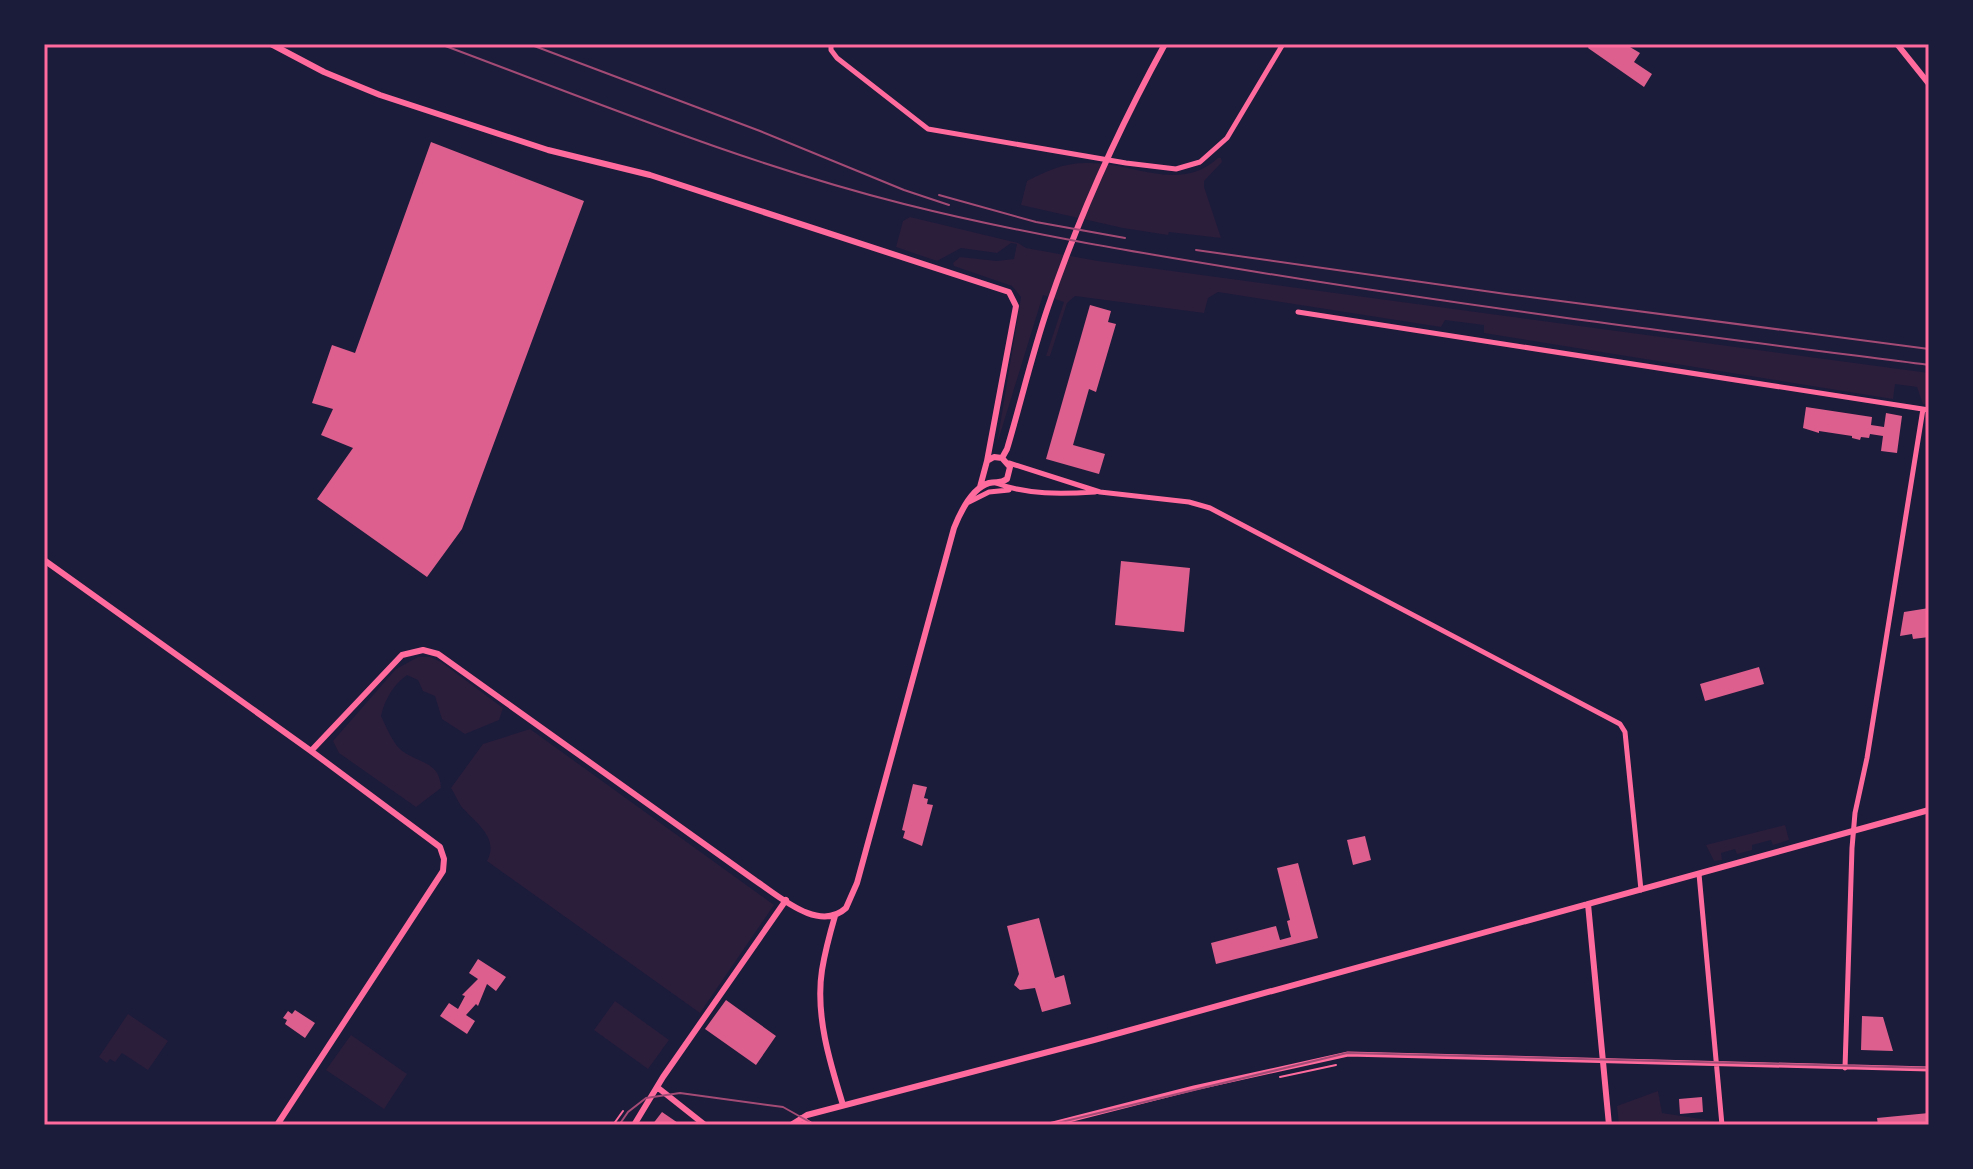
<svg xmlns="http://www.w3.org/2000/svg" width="1973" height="1169" viewBox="0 0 1973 1169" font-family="Commissioner,sans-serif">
<rect width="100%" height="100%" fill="#1b1b3a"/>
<path fill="#2a1e3b" d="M1218,158H1221L1222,162L1204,181V187L1221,238L1169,232L1168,235L1123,228L1021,205L1027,181C1047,171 1063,163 1086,163C1131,161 1179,194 1218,158Z
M910,217L1018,243L1026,248L1098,261L1929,373V404H1923L1917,387L1895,384L1893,399L1484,333V325L1445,320L1441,327L1218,292L1208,298L1204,313L1075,296L1067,303L1050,356H1046L1064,302L1043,295L997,444L1021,297L1012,286L954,266L953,263L960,257L997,261L1014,259L1017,244L1011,243L997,253L961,248L937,261L896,247L903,221Z
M418,657H430L441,662L503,708L499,720L465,734L442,719L435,696L423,691L418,680L407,675C393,685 385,699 381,716C386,726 392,742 401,750C419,764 440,761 441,788L416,807L339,753L333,741L396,669Z
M530,729L774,905L700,1013L487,861C500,837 474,822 461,806C457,800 455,794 451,788L483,744Z
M1785,825L1789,840L1773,845L1771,840L1752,845V850L1737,854L1735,849L1721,853L1722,860L1714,861L1706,845Z
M615,1001L669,1040L648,1069L594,1030Z
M128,1014L168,1041L148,1070L122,1053L115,1062L110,1059L107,1063L99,1057Z
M351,1035L407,1074L384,1109L326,1070Z
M1658,1091L1662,1113L1714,1121V1125H1619L1617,1106Z"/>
<path fill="#dd5f8e" d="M1590,44H1625L1640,53L1634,62L1652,74L1644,87L1588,48Z
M431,142L584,201L462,529L427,577L317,499L353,448L321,435L333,409L312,403L332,345L355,353Z
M1090,305L1111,311L1108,322L1116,324L1096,392L1089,389L1073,445L1105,454L1099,474L1046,459Z
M1806,407L1872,417L1871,425L1884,427L1886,413L1902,416L1897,453L1881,451L1883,436L1870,434L1869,438L1861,437L1860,440L1852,438V436L1819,431V433L1803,428Z
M1121,561L1190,568L1184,632L1115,625Z
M1929,608V637L1913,639L1912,634L1900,636L1904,612Z
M1759,667L1764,684L1705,701L1700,684Z
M913,784L927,787L924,798L928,799L927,804L933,805L922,846L903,838L905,831L902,830Z
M1365,836L1371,860L1353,865L1347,840Z
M1298,863L1318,938L1216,964L1211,943L1276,926L1280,940L1291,937L1287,921L1290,920L1277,868Z
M1039,918L1055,978L1064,975L1071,1004L1042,1012L1035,988L1020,990L1014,985L1019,974L1007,926Z
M478,959L506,977L496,991L487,984L478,1006L476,1004L466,1015L475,1021L467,1034L440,1016L449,1003L458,1009L465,996L462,995L478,979L469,973Z
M726,1000L776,1036L756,1065L705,1029Z
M295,1010L315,1023L305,1038L285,1024L287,1020L283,1018L288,1011L292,1014Z
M1862,1016L1883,1017L1893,1051L1861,1050Z
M1702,1097L1703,1112L1680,1114L1679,1099Z
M662,1112L681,1125H652Z
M1929,1113V1125H1878L1877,1118Z"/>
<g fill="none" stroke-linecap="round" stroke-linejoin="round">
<path stroke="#ff6b9d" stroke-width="2" d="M1280,1077L1336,1065
M613,1125L623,1111"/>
<path stroke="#ff6b9d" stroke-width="5" d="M831,44V50L837,58L928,129L1126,163L1176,169L1200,162L1227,138L1283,44
M1298,312L1929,410
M1009,463L1100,492L1189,502L1210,508L1620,724L1625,732L1641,890
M996,483C1027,495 1062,494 1095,492
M969,502L989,492L1009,490
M1699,874L1722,1125
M1845,1068L1852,848L1855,813L1867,758L1923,409
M801,1118L812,1125
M1049,1125L1194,1088L1348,1054L1929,1069"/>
<path stroke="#ff6b9d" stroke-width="6" d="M271,44L324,72L380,95L548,150L650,175L1009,292L1016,306L987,461
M1897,44L1929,84
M1002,458L1007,449C1021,402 1032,354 1048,307C1079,216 1119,128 1165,44
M980,487L987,461L994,457L1002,458
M44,560L311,751L402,655L423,650L438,654L756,881C779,896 819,933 846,908L857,883L954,528C960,513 972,488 989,483C997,481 1000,484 1007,479L1010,467L1002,458
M1588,904L1609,1125
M835,916C830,933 825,952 822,970C815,1015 830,1063 843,1105
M657,1087L705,1125
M277,1125L443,871L444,859L440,847L311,751
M634,1125L663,1077L786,900
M791,1125L807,1115L1094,1040L1929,810"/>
<path stroke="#a44b75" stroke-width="2" d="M619,1125L628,1112L646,1098L680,1093L783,1107L815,1125
M1049,1125L1347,1053L1929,1068"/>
<path stroke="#a44b75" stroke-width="2" d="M440,44C593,101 745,164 904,204C1019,233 1135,252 1251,271C1476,308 1703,336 1929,365
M529,44L760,131L904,190L949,205
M939,195L1036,222L1125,238
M1196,250L1506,294L1929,349"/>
</g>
<rect width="1973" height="1169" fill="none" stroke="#1b1b3a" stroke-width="92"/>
<rect x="46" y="46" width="1881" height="1077" fill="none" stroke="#ff6b9d" stroke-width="3"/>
</svg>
